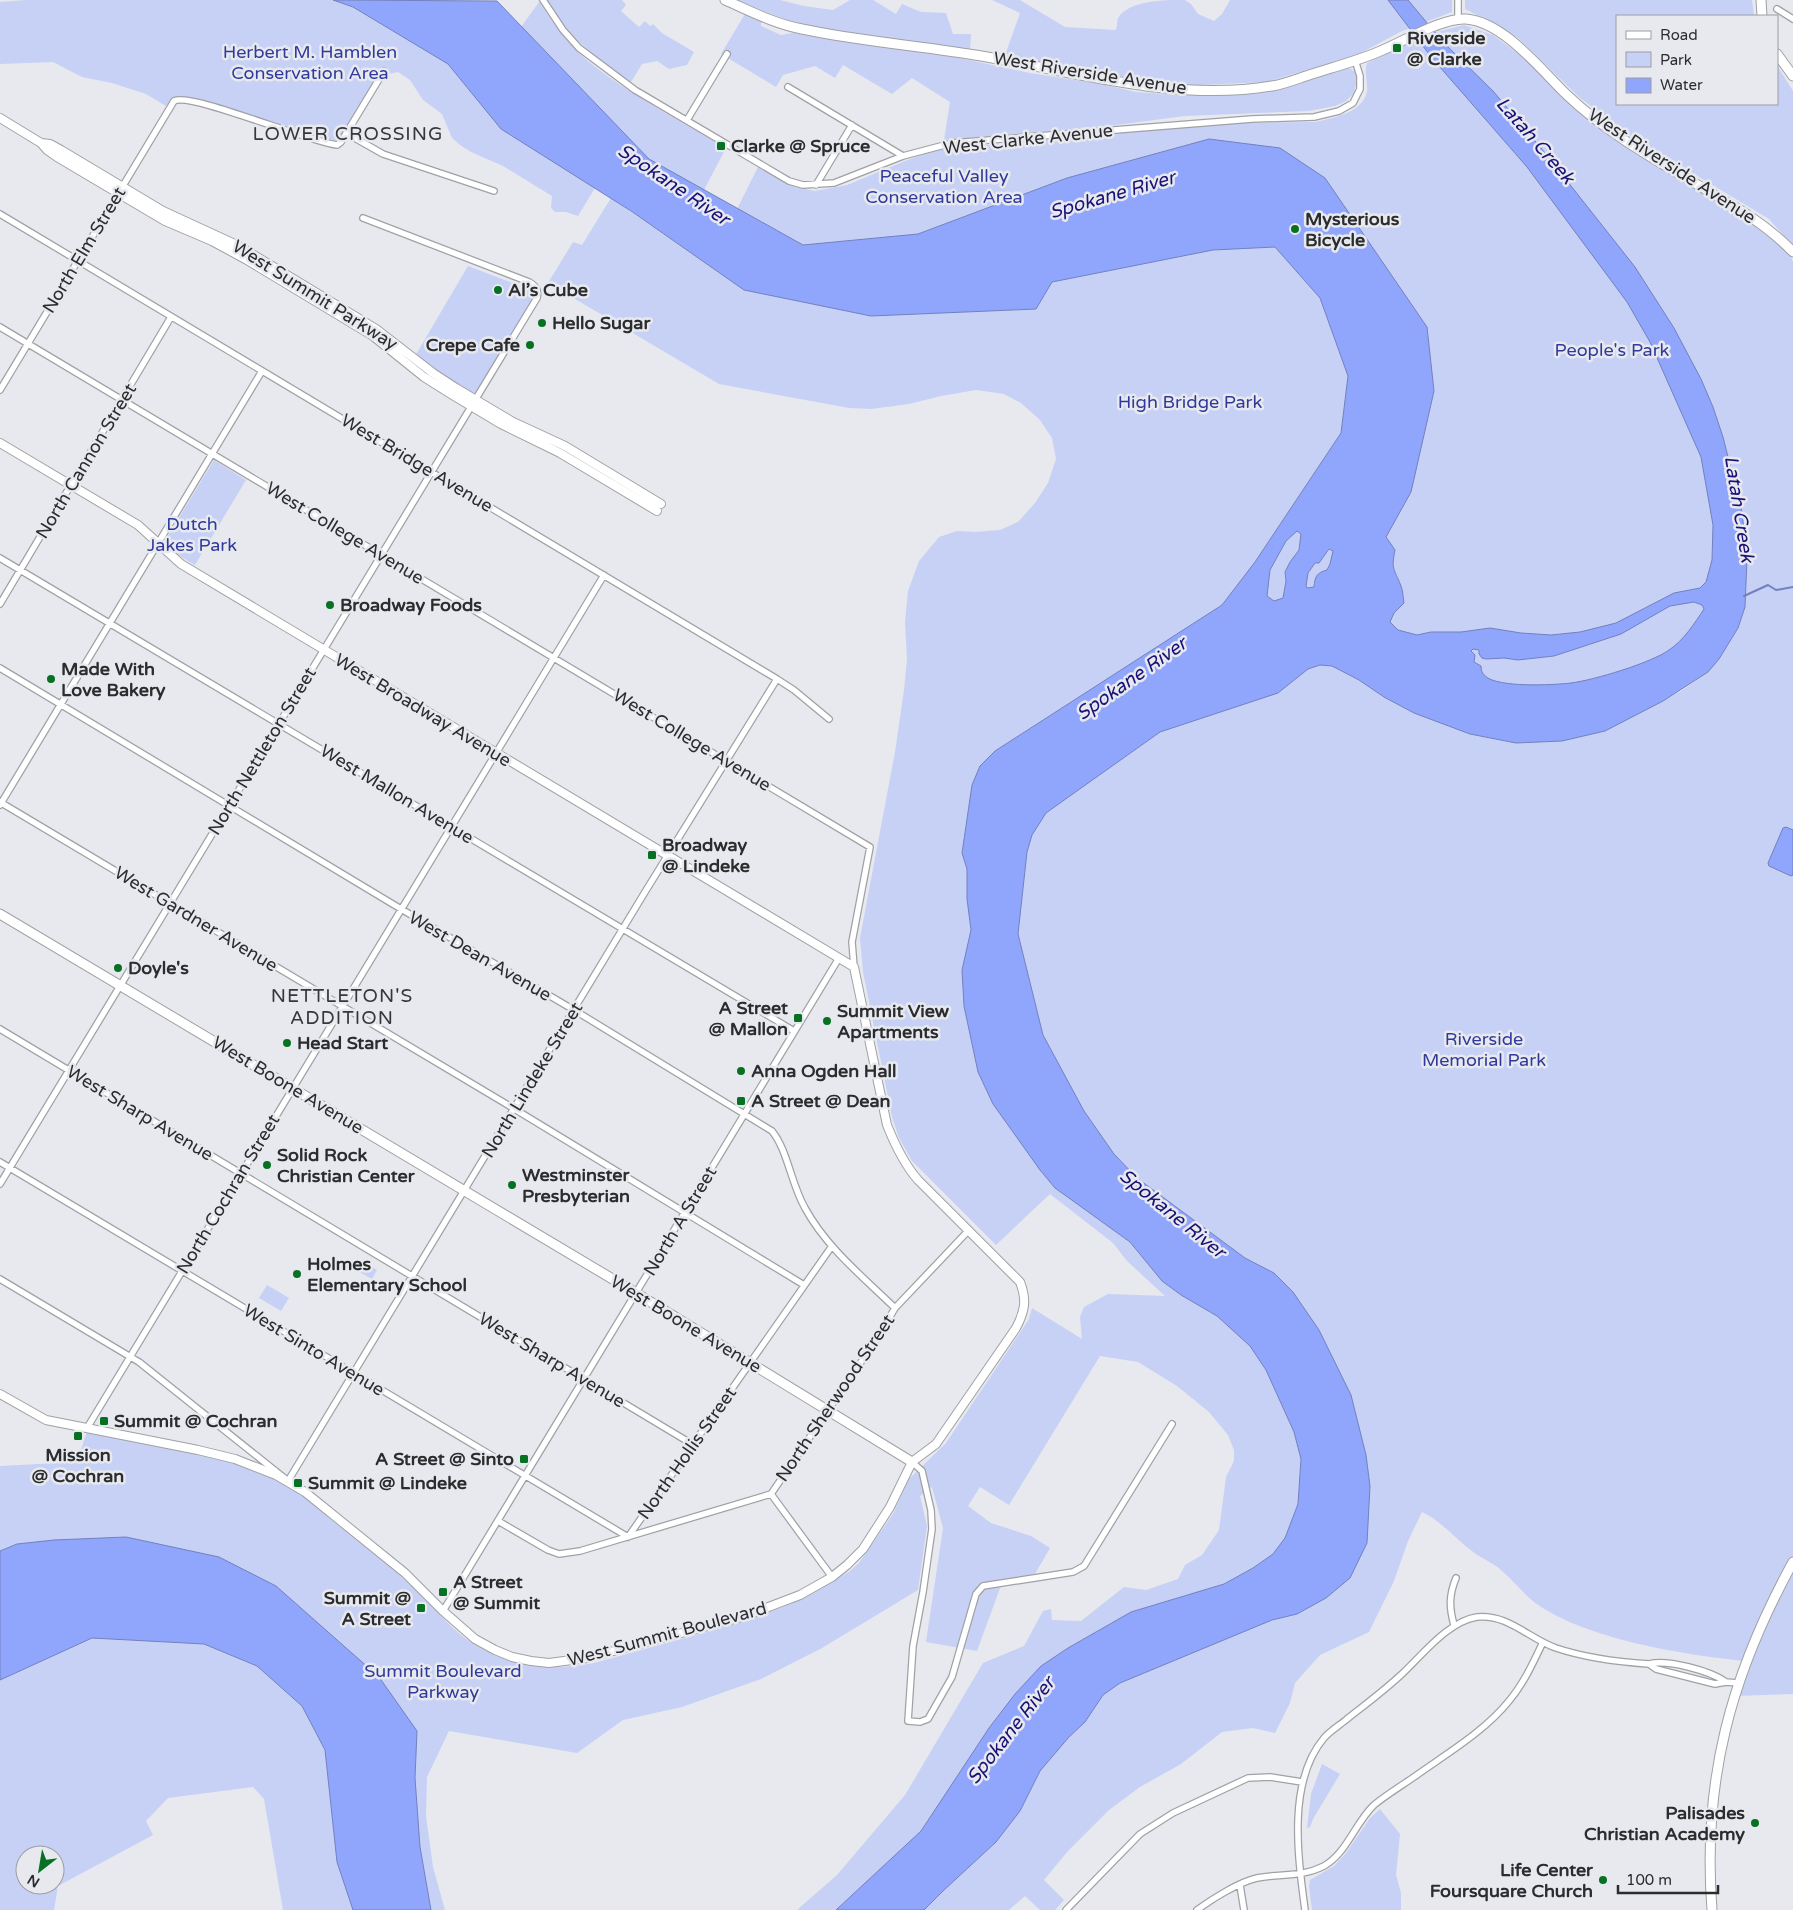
<svg xmlns="http://www.w3.org/2000/svg" width="1793" height="1910" viewBox="0 0 1793 1910" font-family="'Varela Round',sans-serif">
<rect width="100%" height="100%" fill="#e7e9ee"/>
<path fill="#c7d1f6" fill-rule="evenodd" d="M26,0H333L353,7L448,64L501,129L595,188L578,216L566,212H555L551,208L552,196L503,166L471,152L460,145L452,138L442,114L423,100L410,80L398,72L389,74L381,69L338,142L334,143L184,97C174,96 172,98 166,106L146,94L112,83L82,77L53,62L0,64V2Z
M547,0H622L626,5L621,11L639,27L645,21L650,26L653,24L662,33L694,52L687,65L669,69L657,61L642,64L631,82C607,66 583,48 565,26C558,18 553,9 547,0Z
M736,0H780L804,6L833,10L850,0H873L896,14L902,4L921,12L946,13L953,34H971L970,51L870,37L792,22Z
M992,0H1020L1065,27L1116,30C1117,26 1117,21 1118,18C1129,0 1165,0 1185,0L1191,4L1198,14L1214,21L1222,14L1230,0H1452V12L1400,32L1359,54L1267,82L1177,86L1088,74L1004,58L1020,13Z
M1465,0H1752L1754,16H1617V104H1777V65L1793,91V246L1769,219L1631,136L1580,98L1518,38L1497,25L1465,9Z
M539,2C552,21 564,40 581,55C622,91 679,120 726,148L704,190L649,159L521,27Z
M745,14L761,22V26L781,35L792,33L941,54L1030,73L1101,84L1136,92L1180,95L1255,94L1286,88L1349,68L1355,72L1357,80L1354,93L1346,101L1335,106L1309,111L1185,116L1116,125L944,140L950,102L912,78L892,94L843,65L835,78L815,66L783,75L776,87L721,54Z
M1464,25L1493,35L1527,60L1576,109L1653,163L1763,229L1790,254L1793,262V1694L1734,1696L1745,1661C1684,1655 1584,1639 1534,1602C1522,1592 1513,1580 1501,1570C1494,1563 1484,1560 1476,1554C1457,1541 1443,1522 1422,1512L1408,1541L1394,1581L1369,1632L1320,1655L1295,1683L1290,1703L1275,1733L1253,1728L1222,1732L1181,1764L1140,1787L1109,1810L1068,1851L1044,1880L1064,1900L1055,1910H1040L1025,1896L1009,1910H924L943,1891L996,1842L1020,1811L1040,1771L1069,1737L1085,1722L1103,1695L1120,1683L1228,1638L1272,1620L1297,1614L1326,1598L1350,1578L1274,1273L1245,1258L1137,1178L1114,1154L1084,1111L1043,1035L1018,934L1027,852L1032,835L1046,813L1160,732L1278,693L1308,669L1320,665L1332,666L1359,680L1384,697L1414,713L1471,734L1516,743L1605,731L1681,691L1708,672L1719,659L1738,628L1745,607L1747,559L1735,596L1577,730L1331,635L1434,391L1427,327L1325,178L1209,139L1067,178L918,234L803,245L737,209L758,167L795,187L815,191L847,185L910,159L937,150L1219,123L1315,122C1333,118 1363,113 1367,91C1368,82 1364,72 1367,63L1432,33Z
M611,198L744,290L1052,282L1213,250L1275,247L1320,298L1348,376L1341,433L1255,562L1222,605L995,751L972,785L962,853L967,869V899L971,930L962,970L964,1006L978,1072L993,1104L1055,1188L1130,1242L1162,1281L1181,1295L1217,1316L1250,1346L1266,1370L1294,1432L1301,1459L1298,1504L1285,1538L1273,1554L1253,1568L1224,1584L1131,1612L1068,1648L1041,1666L1015,1694L989,1728L921,1831L836,1910H797L837,1875L905,1795L983,1663L1024,1646L1043,1611L1051,1609L1052,1620L1081,1621L1124,1587L1146,1590L1178,1579L1185,1565L1202,1555L1219,1530L1226,1477L1234,1461V1450L1228,1435L1209,1412L1177,1386L1138,1362L1100,1356L1009,1505L980,1487L968,1506L991,1523L1031,1536L1050,1548L1035,1574L1003,1580L977,1651L926,1642L943,1528L932,1487L920,1496L927,1526L918,1590L822,1648L761,1679L682,1707L623,1720L577,1753L449,1731L427,1777L426,1816L433,1867L445,1910H431L420,1847L415,1778L417,1731L17,1544L0,1551V1466L77,1462L87,1431L99,1433C161,1446 230,1453 285,1484C306,1496 321,1512 339,1526C365,1547 391,1567 415,1589C431,1604 444,1621 461,1635C499,1665 547,1672 594,1663L739,1623L786,1606L812,1594L850,1571L859,1563L893,1514L909,1479L946,1443L1029,1319L1032,1308L1082,1339L1080,1317L1084,1307L1108,1294L1165,1296L1127,1261L1113,1243L1050,1194L996,1245L912,1161L899,1138L892,1117L863,972L860,938L895,752L904,690L907,659L905,622L908,591L919,561L939,537L957,531L975,532L1000,530L1018,522L1035,503L1048,483L1056,459L1052,438L1040,420L1021,403L1004,394L976,390L941,396L909,404L871,409L849,408L719,384L548,283L573,242L582,245Z
M468,266L523,287L530,288L534,292V298L476,392L473,394L463,390L459,385L415,356Z
M214,460L246,480L195,565C185,559 169,551 166,539Z
M1297,531L1301,534L1299,550L1290,562L1285,572L1286,581L1283,598L1274,601L1267,596L1270,570L1286,541Z
M1330,549L1333,551L1330,565L1327,571C1316,573 1315,577 1314,587L1307,588L1306,586L1308,573L1315,563H1319Z
M362,1261L377,1270L372,1279L356,1270Z
M267,1285L289,1298L281,1311L259,1298Z
M92,1638L204,1644L257,1666L302,1706L325,1751L337,1862L353,1910H283L264,1799L253,1787L168,1798L146,1821L153,1835L58,1886L54,1910H0V1680ZM25,1855H55V1885H25Z
M1322,1764L1340,1774L1313,1819L1310,1827L1307,1828L1311,1794Z
M1380,1809L1400,1834L1396,1875L1401,1893V1910H1312L1309,1886L1310,1880L1334,1866L1346,1853L1370,1818Z"/>
<path fill="#90a5fc" stroke="#7281be" fill-rule="evenodd" d="M333,0L497,1L649,159L803,245L918,234L1067,178L1209,139L1280,148L1325,178L1427,327L1434,391L1411,492L1386,537L1395,550C1391,570 1394,568 1401,586C1403,591 1403,597 1404,603L1394,613L1390,622L1398,630L1417,635L1431,632H1461L1490,628L1521,633L1551,635L1580,632L1616,623L1674,593L1700,588L1706,582L1712,560L1713,525L1701,457L1650,342L1627,302L1527,167L1432,58L1388,0H1408L1443,42L1493,91L1541,148L1635,267L1674,328L1701,379L1713,407L1723,437L1742,512L1747,559L1745,607L1738,628L1719,659L1708,672L1663,701L1605,731L1562,741L1516,743L1470,734L1414,713L1384,697L1359,680L1332,666L1320,665L1308,669L1278,693L1160,732L1046,813L1032,835L1027,852L1018,934L1043,1035L1084,1111L1114,1154L1137,1178L1245,1258L1274,1273L1293,1292L1319,1330L1351,1395L1366,1455L1370,1486L1367,1543L1350,1578L1326,1598L1297,1614L1272,1620L1120,1683L1103,1695L1085,1722L1069,1737L1040,1771L1020,1811L996,1842L943,1891L924,1910H836L921,1831L989,1728L1015,1694L1041,1666L1068,1648L1131,1612L1224,1584L1253,1568L1273,1554L1285,1538L1298,1504L1301,1459L1294,1432L1266,1370L1250,1346L1217,1316L1181,1295L1162,1281L1130,1242L1055,1188L1040,1170L993,1104L978,1072L964,1006L962,970L971,930L967,899V869L962,853L972,785L980,766L995,751L1222,605L1255,562L1341,433L1348,376L1320,298L1275,247L1213,250L1052,282L1036,309L871,316L744,290L631,211L501,129L448,64L353,7ZM1297,531L1301,534L1299,550L1290,562L1285,572L1286,581L1283,598L1274,601L1267,596L1270,570L1286,541ZM1329,549L1333,551L1330,564L1327,570C1316,573 1315,577 1314,587L1307,588L1306,586L1308,573L1315,563H1319ZM1694,602L1702,605L1704,609C1694,624 1684,640 1669,650C1651,663 1594,680 1571,683C1553,685 1498,688 1485,676C1482,673 1481,670 1481,666L1474,662L1475,655L1471,651L1473,649L1479,650V654L1482,658L1486,659L1504,658L1518,660L1554,656L1621,634L1670,606Z
M1786,827L1793,830V875L1791,876L1769,866L1768,863L1783,828Z
M126,1537L219,1557L276,1586L379,1677L417,1731L415,1778L420,1847L431,1910H353L337,1862L325,1750L302,1706L257,1666L204,1644L92,1638L0,1680V1551L17,1544L54,1540Z"/>
<g fill="none" stroke-linecap="round" stroke-linejoin="round">
<path stroke="#7281be" stroke-width="2" d="M1744,596L1768,585L1776,590L1793,587"/>
<g stroke="#a0a1a5" stroke-width="8">
<path id="minor" d="M543,0L563,30L579,48L635,90L789,181L803,185L834,183L903,156L952,143L1252,119L1314,117L1339,111L1353,103L1360,89V76L1355,60
M1458,0V19
M1777,9L1793,19
M788,87L903,156
M687,120L727,54
M346,133L383,154L494,191
M816,185L852,125
M0,214L777,679L794,690L829,719
M0,327L870,847L852,942L854,967
M0,390L174,101C191,92 308,142 337,145L341,142L384,71
M0,558L794,1031
M0,604L171,317
M0,668L401,909L574,1010L772,1131C788,1151 791,1184 805,1208C826,1247 863,1277 895,1308
M0,802L508,1105L804,1285
M0,805L262,371
M0,1029L692,1444
M0,1162L628,1537L832,1246
M0,1184L537,298C539,290 536,286 529,282L363,218
M0,1279L139,1362L288,1481L645,892L777,679
M87,1428L604,575
M912,1462L922,1471L931,1510L932,1529L923,1592L913,1646L908,1721L920,1722L928,1719L952,1677L976,1594L983,1586L1073,1572L1084,1566L1172,1424
M771,1494L832,1577
M498,1521L548,1550L559,1554L580,1551L771,1494L878,1337L895,1308L969,1230
M443,1611L839,958
M1454,1625C1449,1607 1449,1595 1456,1578
M1726,1682C1711,1671 1667,1659 1649,1664L1656,1669L1715,1684L1726,1682L1738,1683
M1240,1885L1244,1910
M1066,1910L1140,1834L1173,1813L1248,1778L1270,1777L1302,1782
M1197,1910C1212,1899 1239,1882 1257,1878C1281,1873 1300,1878 1324,1866C1347,1853 1355,1823 1374,1805C1386,1795 1401,1786 1414,1777C1446,1754 1484,1732 1509,1701C1524,1683 1533,1663 1543,1642
M1305,1910C1298,1857 1287,1782 1324,1738C1330,1731 1340,1725 1347,1719C1366,1704 1385,1690 1403,1673C1423,1654 1449,1621 1477,1617C1509,1614 1529,1639 1556,1648C1586,1658 1618,1662 1649,1664"/>
</g>
<g stroke="#a0a1a5" stroke-width="10">
<path id="tertiary" d="M0,118L41,143L47,150L57,157L165,221L212,241L247,260L373,336L424,377L451,394L501,424L560,453L657,511
M41,143L50,144L61,150L163,211L239,246L376,329L433,373L456,388L513,422L565,446L661,504
M0,443L138,525L181,564L854,967L887,1125C895,1145 904,1164 918,1180L1020,1282C1027,1300 1025,1311 1016,1328L936,1444L912,1462L890,1507L863,1549L847,1565L832,1577L800,1595L742,1617L587,1658L549,1663L531,1661L512,1657L495,1650L475,1639L443,1611L405,1573L305,1492L276,1475L235,1459L198,1450L46,1420L0,1394"/>
</g>
<g stroke="#a0a1a5" stroke-width="11">
<path id="secondary" d="M725,0C750,11 775,24 802,29C863,42 926,46 987,57C1080,73 1177,102 1272,86C1285,84 1299,78 1312,74C1334,67 1357,61 1378,52C1401,43 1443,17 1466,19C1504,22 1541,70 1567,95C1607,133 1656,160 1703,188C1736,207 1766,224 1793,252
M0,914L636,1293L912,1462"/>
</g>
<g stroke="#a0a1a5" stroke-width="11">
<path id="primary" d="M1761,0L1762,16
M1777,54L1793,76
M1712,1910C1702,1780 1731,1675 1793,1562"/>
</g>
<use href="#minor" stroke="#fff" stroke-width="5.5"/>
<use href="#tertiary" stroke="#fff" stroke-width="8"/>
<use href="#secondary" stroke="#fff" stroke-width="9"/>
<use href="#primary" stroke="#fff" stroke-width="9"/>
</g>
<g fill="#067122" stroke="#e7e9ee" stroke-width="2">
<rect x="1392" y="43" width="10" height="10" rx="2.5"/>
<rect x="716" y="141" width="10" height="10" rx="2.5"/>
<circle cx="1295" cy="229" r="5"/>
<circle cx="498" cy="290" r="5"/>
<circle cx="542" cy="323" r="5"/>
<circle cx="530" cy="345" r="5"/>
<circle cx="330" cy="605" r="5"/>
<circle cx="51" cy="679" r="5"/>
<rect x="647" y="850" width="10" height="10" rx="2.5"/>
<circle cx="118" cy="968" r="5"/>
<rect x="793" y="1013" width="10" height="10" rx="2.5"/>
<circle cx="827" cy="1021" r="5"/>
<circle cx="287" cy="1043" r="5"/>
<circle cx="741" cy="1071" r="5"/>
<rect x="736" y="1096" width="10" height="10" rx="2.5"/>
<circle cx="267" cy="1165" r="5"/>
<circle cx="512" cy="1185" r="5"/>
<circle cx="297" cy="1274" r="5"/>
<rect x="99" y="1416" width="10" height="10" rx="2.5"/>
<rect x="73" y="1431" width="10" height="10" rx="2.5"/>
<rect x="519" y="1454" width="10" height="10" rx="2.5"/>
<rect x="293" y="1478" width="10" height="10" rx="2.5"/>
<rect x="438" y="1587" width="10" height="10" rx="2.5"/>
<rect x="416" y="1603" width="10" height="10" rx="2.5"/>
<circle cx="1755" cy="1823" r="5"/>
<circle cx="1603" cy="1880" r="5"/>
</g>
<g text-anchor="middle" stroke-width="5" stroke-linejoin="round" paint-order="stroke">
<g font-size="18" font-weight="bold" fill="#2b2c2e" stroke="#e7e9ee" text-anchor="start">
<text x="1407" y="44">Riverside<tspan x="1407" dy="21">@ Clarke</tspan></text>
<text x="731" y="152">Clarke @ Spruce</text>
<text x="1305" y="225">Mysterious<tspan x="1305" dy="21">Bicycle</tspan></text>
<text x="508" y="296">Al’s Cube</text>
<text x="552" y="329">Hello Sugar</text>
<text x="520" y="351" text-anchor="end">Crepe Cafe</text>
<text x="340" y="611">Broadway Foods</text>
<text x="61" y="675">Made With<tspan x="61" dy="21">Love Bakery</tspan></text>
<text x="662" y="851">Broadway<tspan x="662" dy="21">@ Lindeke</tspan></text>
<text x="128" y="974">Doyle's</text>
<text x="788" y="1014" text-anchor="end">A Street<tspan x="788" dy="21">@ Mallon</tspan></text>
<text x="837" y="1017">Summit View<tspan x="837" dy="21">Apartments</tspan></text>
<text x="297" y="1049">Head Start</text>
<text x="751" y="1077">Anna Ogden Hall</text>
<text x="751" y="1107">A Street @ Dean</text>
<text x="277" y="1161">Solid Rock<tspan x="277" dy="21">Christian Center</tspan></text>
<text x="522" y="1181">Westminster<tspan x="522" dy="21">Presbyterian</tspan></text>
<text x="307" y="1270">Holmes<tspan x="307" dy="21">Elementary School</tspan></text>
<text x="114" y="1427">Summit @ Cochran</text>
<text x="78" y="1461" text-anchor="middle">Mission<tspan x="78" dy="21">@ Cochran</tspan></text>
<text x="514" y="1465" text-anchor="end">A Street @ Sinto</text>
<text x="308" y="1489">Summit @ Lindeke</text>
<text x="453" y="1588">A Street<tspan x="453" dy="21">@ Summit</tspan></text>
<text x="411" y="1604" text-anchor="end">Summit @<tspan x="411" dy="21">A Street</tspan></text>
<text x="1745" y="1819" text-anchor="end">Palisades<tspan x="1745" dy="21">Christian Academy</tspan></text>
<text x="1593" y="1876" text-anchor="end">Life Center<tspan x="1593" dy="21">Foursquare Church</tspan></text>
</g>
<g font-size="18" fill="#303a9c" stroke="#e7e9ee">
<text x="310" y="58">Herbert M. Hamblen<tspan x="310" dy="21">Conservation Area</tspan></text>
<text x="944" y="182">Peaceful Valley<tspan x="944" dy="21">Conservation Area</tspan></text>
<text x="1612" y="356">People's Park</text>
<text x="1190" y="408">High Bridge Park</text>
<text x="192" y="530">Dutch<tspan x="192" dy="21">Jakes Park</tspan></text>
<text x="1484" y="1045">Riverside<tspan x="1484" dy="21">Memorial Park</tspan></text>
<text x="443" y="1677">Summit Boulevard<tspan x="443" dy="21">Parkway</tspan></text>
</g>
<g font-size="18" fill="#2b2c2e" stroke="#e7e9ee">
<text transform="translate(1090 73) rotate(9)" y="6">West Riverside Avenue</text>
<text transform="translate(1028 139) rotate(-6)" y="6">West Clarke Avenue</text>
<text transform="translate(1672 166) rotate(33)" y="6">West Riverside Avenue</text>
<text transform="translate(84 250) rotate(-59)" y="6">North Elm Street</text>
<text transform="translate(315 295) rotate(32)" y="6">West Summit Parkway</text>
<text transform="translate(86 461) rotate(-59)" y="6">North Cannon Street</text>
<text transform="translate(417 463) rotate(31)" y="6">West Bridge Avenue</text>
<text transform="translate(345 533) rotate(31)" y="6">West College Avenue</text>
<text transform="translate(423 710) rotate(31)" y="6">West Broadway Avenue</text>
<text transform="translate(692 740) rotate(31)" y="6">West College Avenue</text>
<text transform="translate(262 751) rotate(-59)" y="6">North Nettleton Street</text>
<text transform="translate(397 794) rotate(31)" y="6">West Mallon Avenue</text>
<text transform="translate(196 919) rotate(31)" y="6">West Gardner Avenue</text>
<text transform="translate(480 956) rotate(30)" y="6">West Dean Avenue</text>
<text transform="translate(532 1080) rotate(-59)" y="6">North Lindeke Street</text>
<text transform="translate(288 1085) rotate(31)" y="6">West Boone Avenue</text>
<text transform="translate(140 1113) rotate(31)" y="6">West Sharp Avenue</text>
<text transform="translate(228 1194) rotate(-59)" y="6">North Cochran Street</text>
<text transform="translate(680 1221) rotate(-59)" y="6">North A Street</text>
<text transform="translate(686 1324) rotate(31)" y="6">West Boone Avenue</text>
<text transform="translate(314 1350) rotate(31)" y="6">West Sinto Avenue</text>
<text transform="translate(552 1360) rotate(31)" y="6">West Sharp Avenue</text>
<text transform="translate(835 1398) rotate(-56)" y="6">North Sherwood Street</text>
<text transform="translate(687 1453) rotate(-55)" y="6">North Hollis Street</text>
<text transform="translate(667 1634) rotate(-15)" y="6">West Summit Boulevard</text>
</g>
<g font-size="19" letter-spacing="1" fill="#36373b" stroke="#e7e9ee">
<text x="348" y="140">LOWER CROSSING</text>
<text x="342" y="1002">NETTLETON'S<tspan x="342" dy="22">ADDITION</tspan></text>
</g>
<g font-size="19" font-style="italic" fill="#181176" stroke="#e7e9ee">
<text transform="translate(1536 140) rotate(49)" y="7">Latah Creek</text>
<text transform="translate(674 184) rotate(34)" y="7">Spokane River</text>
<text transform="translate(1112 194) rotate(-16)" y="7">Spokane River</text>
<text transform="translate(1740 509) rotate(81)" y="7">Latah Creek</text>
<text transform="translate(1131 678) rotate(-35)" y="7">Spokane River</text>
<text transform="translate(1173 1213) rotate(39)" y="7">Spokane River</text>
<text transform="translate(1010 1730) rotate(-52)" y="7">Spokane River</text>
</g>
</g>
<rect x="1616" y="15" width="162" height="90" fill="#e7e9ee" stroke="#9c9da1"/>
<rect x="1626" y="31" width="25" height="8" fill="#ffffff" stroke="#9c9da1"/>
<text x="1660" y="40" font-size="15" fill="#2b2c2e">Road</text>
<rect x="1626" y="52" width="25" height="15" fill="#c7d1f6" stroke="#9c9da1"/>
<text x="1660" y="65" font-size="15" fill="#2b2c2e">Park</text>
<rect x="1626" y="78" width="25" height="15" fill="#90a5fc" stroke="#9c9da1"/>
<text x="1660" y="90" font-size="15" fill="#2b2c2e">Water</text>
<g transform="translate(40 1870) rotate(211)"><circle r="24" fill="#e7e9ee" stroke="#9c9da1"/>
<path d="M0-4L9 19L0 12L-9 19Z" fill="#067122"/>
<text y="-8" font-size="14" font-weight="bold" text-anchor="middle" fill="#2b2c2e">N</text>
</g>
<path d="M1618 1885v8h100v-8" fill="none" stroke="#2b2c2e" stroke-width="2.5"/>
<text x="1626" y="1885" font-size="15" fill="#2b2c2e" stroke="#e7e9ee" stroke-width="4" paint-order="stroke">100 m</text>
</svg>
